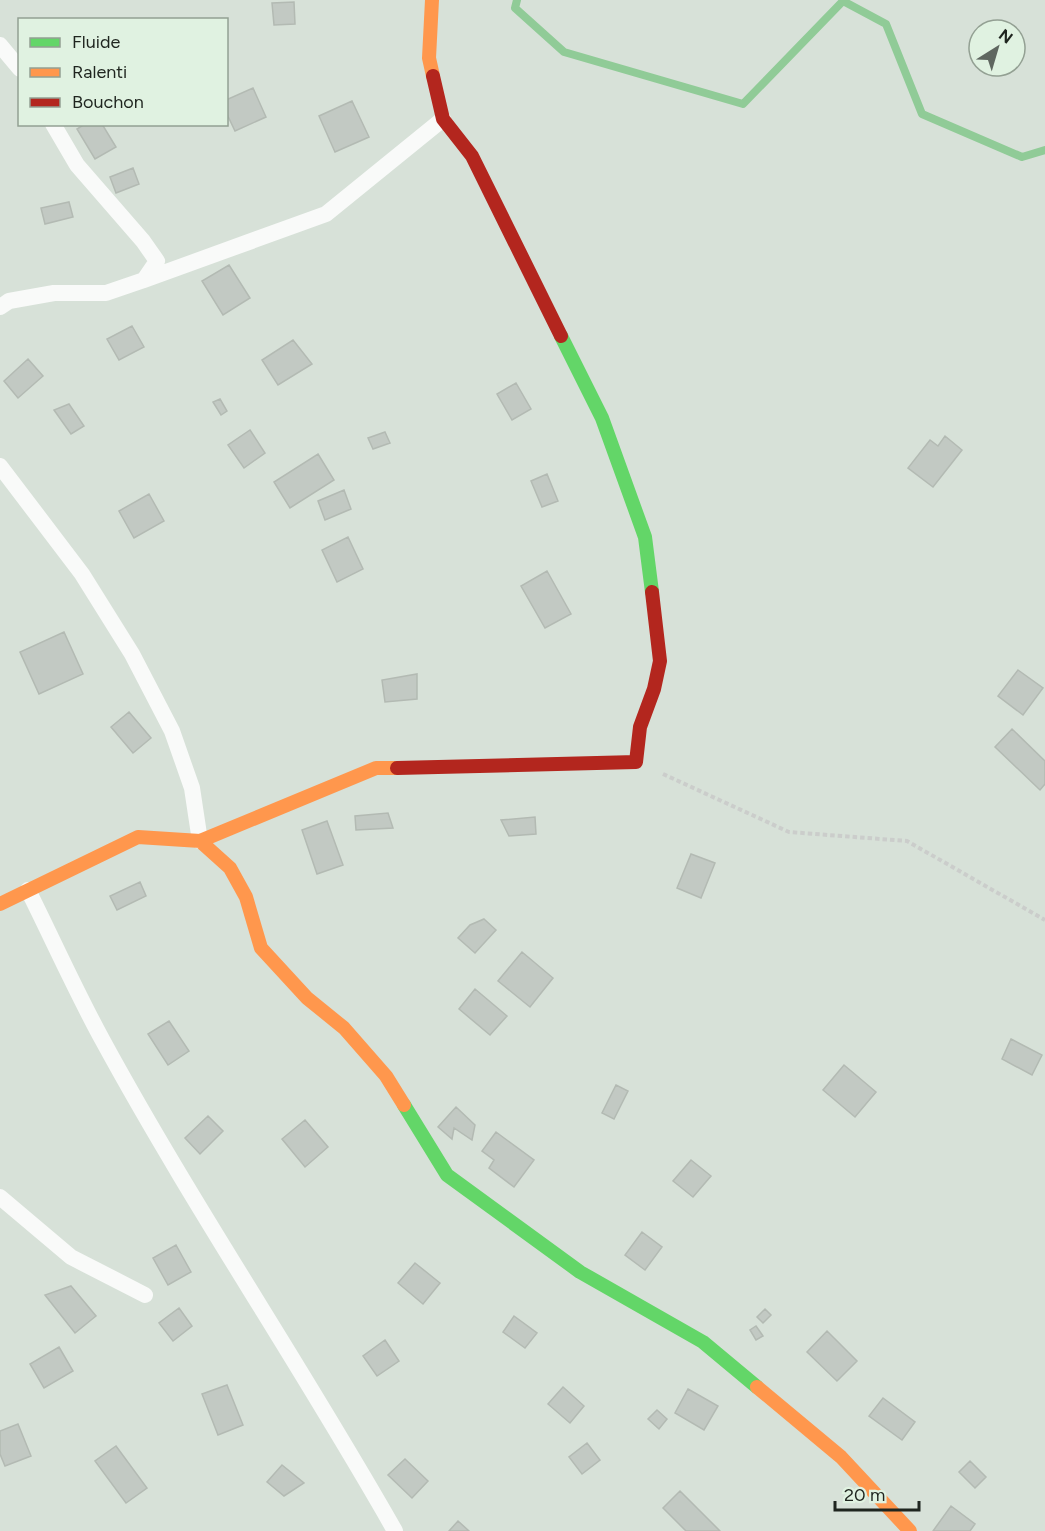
<svg xmlns="http://www.w3.org/2000/svg" width="1045" height="1531" viewBox="0 0 1045 1531" font-family="Figtree,sans-serif">
<rect width="100%" height="100%" fill="#d7e1d8"/>
<g fill="none" stroke-linecap="round" stroke-linejoin="round">
<path stroke="#90cb97" stroke-width="8" d="M517,0L515,8L564,52L743,104L843,1L886,24L922,114L1022,157L1045,150"/>
</g>
<path fill="#c2c9c3" stroke="#b3bab3" stroke-width="1.5" d="M294,2L295,24L274,25L272,3Z
M253,88L266,117L235,131L226,112V100Z
M352,101L369,137L335,152L319,116Z
M85,124H102L116,147L95,159L77,129Z
M133,168L139,184L116,193L110,177Z
M69,202L73,217L45,224L41,208Z
M229,265L250,298L223,315L202,281Z
M132,326L144,347L119,360L107,339Z
M293,340L312,364L278,385L262,360Z
M28,359L43,376L18,398L4,381Z
M516,383L531,409L512,420L497,394Z
M220,399L227,411L221,415L213,402Z
M69,404L84,426L71,434L54,410Z
M250,430L265,453L244,468L228,445Z
M385,432L390,443L373,449L368,438Z
M945,436L962,450L933,487L908,468L930,440L938,446Z
M318,454L334,480L290,508L274,482Z
M547,474L558,501L542,507L531,481Z
M344,490L351,509L325,520L318,501Z
M149,494L164,521L134,538L119,511Z
M348,537L363,569L337,582L322,550Z
M547,571L571,614L545,628L521,586Z
M64,632L83,674L39,694L20,652Z
M1018,670L1043,688L1023,715L998,696Z
M417,674V699L385,702L382,680Z
M129,712L151,738L133,753L111,727Z
M1012,729L1045,761V784L1040,790L995,747Z
M388,813L393,828L356,830L355,816Z
M535,817L536,834L509,836L501,820Z
M327,821L343,865L317,874L302,830Z
M691,854L715,863L701,898L677,888Z
M140,882L146,896L117,910L110,896Z
M484,919L496,930L475,953L458,938L470,925Z
M522,952L553,978L530,1007L498,981Z
M475,989L507,1016L490,1035L459,1009Z
M169,1021L189,1051L168,1065L148,1034Z
M1011,1039L1042,1055L1032,1075L1002,1059Z
M844,1065L876,1092L855,1117L823,1090Z
M616,1085L628,1091L614,1119L602,1113Z
M456,1107L475,1125L472,1140L454,1128L452,1139L438,1127Z
M208,1116L223,1131L200,1154L185,1138Z
M305,1120L328,1147L305,1167L282,1139Z
M496,1132L534,1160L514,1187L489,1168L494,1160L482,1151Z
M691,1160L711,1176L693,1197L673,1181Z
M642,1232L662,1247L645,1270L625,1255Z
M176,1245L191,1272L168,1285L153,1258Z
M415,1263L440,1283L423,1304L398,1283Z
M71,1286L96,1316L75,1333L45,1295Z
M179,1308L192,1326L173,1341L159,1323Z
M765,1309L771,1315L763,1323L757,1317Z
M514,1316L537,1333L525,1348L503,1332Z
M756,1326L763,1336L756,1340L750,1330Z
M827,1331L857,1361L837,1381L807,1352Z
M385,1340L399,1361L377,1376L363,1356Z
M59,1347L73,1371L44,1388L30,1364Z
M227,1385L243,1425L218,1435L202,1394Z
M563,1387L584,1406L570,1423L548,1404Z
M688,1389L718,1406L704,1430L675,1413Z
M883,1398L915,1422L902,1440L869,1416Z
M657,1410L667,1419L659,1429L648,1419Z
M18,1424L31,1456L5,1466L0,1454V1431Z
M587,1443L600,1460L582,1474L569,1457Z
M116,1446L147,1488L126,1503L95,1461Z
M405,1459L428,1481L412,1498L388,1475Z
M970,1461L986,1477L975,1488L959,1472Z
M282,1465L304,1483L284,1496L267,1482Z
M680,1491L720,1531H686L663,1508Z
M951,1506L975,1524L970,1531H933Z
M458,1521L469,1531H449Z"/>
<g fill="none" stroke-linecap="round" stroke-linejoin="round">
<path stroke="#cbcdcb" stroke-width="4" stroke-dasharray="4.5 3" stroke-linecap="butt" d="M663,774L789,832L907,841L1045,920"/>
<path stroke="#f9faf9" stroke-width="16" d="M0,45L20,69
M144,280L326,214L443,119
M0,307L9,301L54,293H106L144,280L157,261L143,241L77,165L53,124
M0,466L82,574L132,654L172,731L192,788L200,841
M28,890C53,940 76,992 103,1041C194,1208 301,1365 395,1531
M0,1197L71,1257L145,1295"/>
<path stroke="#63d668" stroke-width="14" d="M561,336L602,418L645,537L652,592
M404,1105L447,1175L580,1272L703,1342L757,1387"/>
<path stroke="#ff974d" stroke-width="14" d="M432,0L429,58L433,76
M200,841L230,868L246,897L261,948L307,998L344,1028L386,1076L404,1105
M0,904L138,837L200,841L376,768H397
M757,1387L841,1457L910,1531"/>
<path stroke="#b3261e" stroke-width="14" d="M433,76L443,119L472,156L561,336
M397,768L636,762L640,727L654,689L660,661L652,592"/>
</g>
<rect x="18" y="18" width="210" height="108" fill="#e0f2e1" stroke="#93a093" stroke-width="1.5"/>
<rect x="30" y="38" width="30" height="9" fill="#63d668" stroke="#93a093" stroke-width="1.5"/>
<text x="72" y="48" font-size="18" fill="#1f251f">Fluide</text>
<rect x="30" y="68" width="30" height="9" fill="#ff974d" stroke="#93a093" stroke-width="1.5"/>
<text x="72" y="78" font-size="18" fill="#1f251f">Ralenti</text>
<rect x="30" y="98" width="30" height="9" fill="#b3261e" stroke="#93a093" stroke-width="1.5"/>
<text x="72" y="108" font-size="18" fill="#1f251f">Bouchon</text>
<g transform="translate(997 48) rotate(37)"><circle r="28" fill="#e0f2e1" stroke="#93a093" stroke-width="1.5"/>
<path d="M0-4.5L10 22L0 15L-10 22Z" fill="#5f6760"/>
<text y="-9" font-size="16" font-weight="bold" text-anchor="middle" fill="#1f251f">N</text>
</g>
<path d="M835 1501v9h84v-9" fill="none" stroke="#1f251f" stroke-width="3"/>
<text x="844" y="1501" font-size="18" fill="#1f251f" stroke="#e0f2e1" stroke-width="4.5" paint-order="stroke">20 m</text>
</svg>
